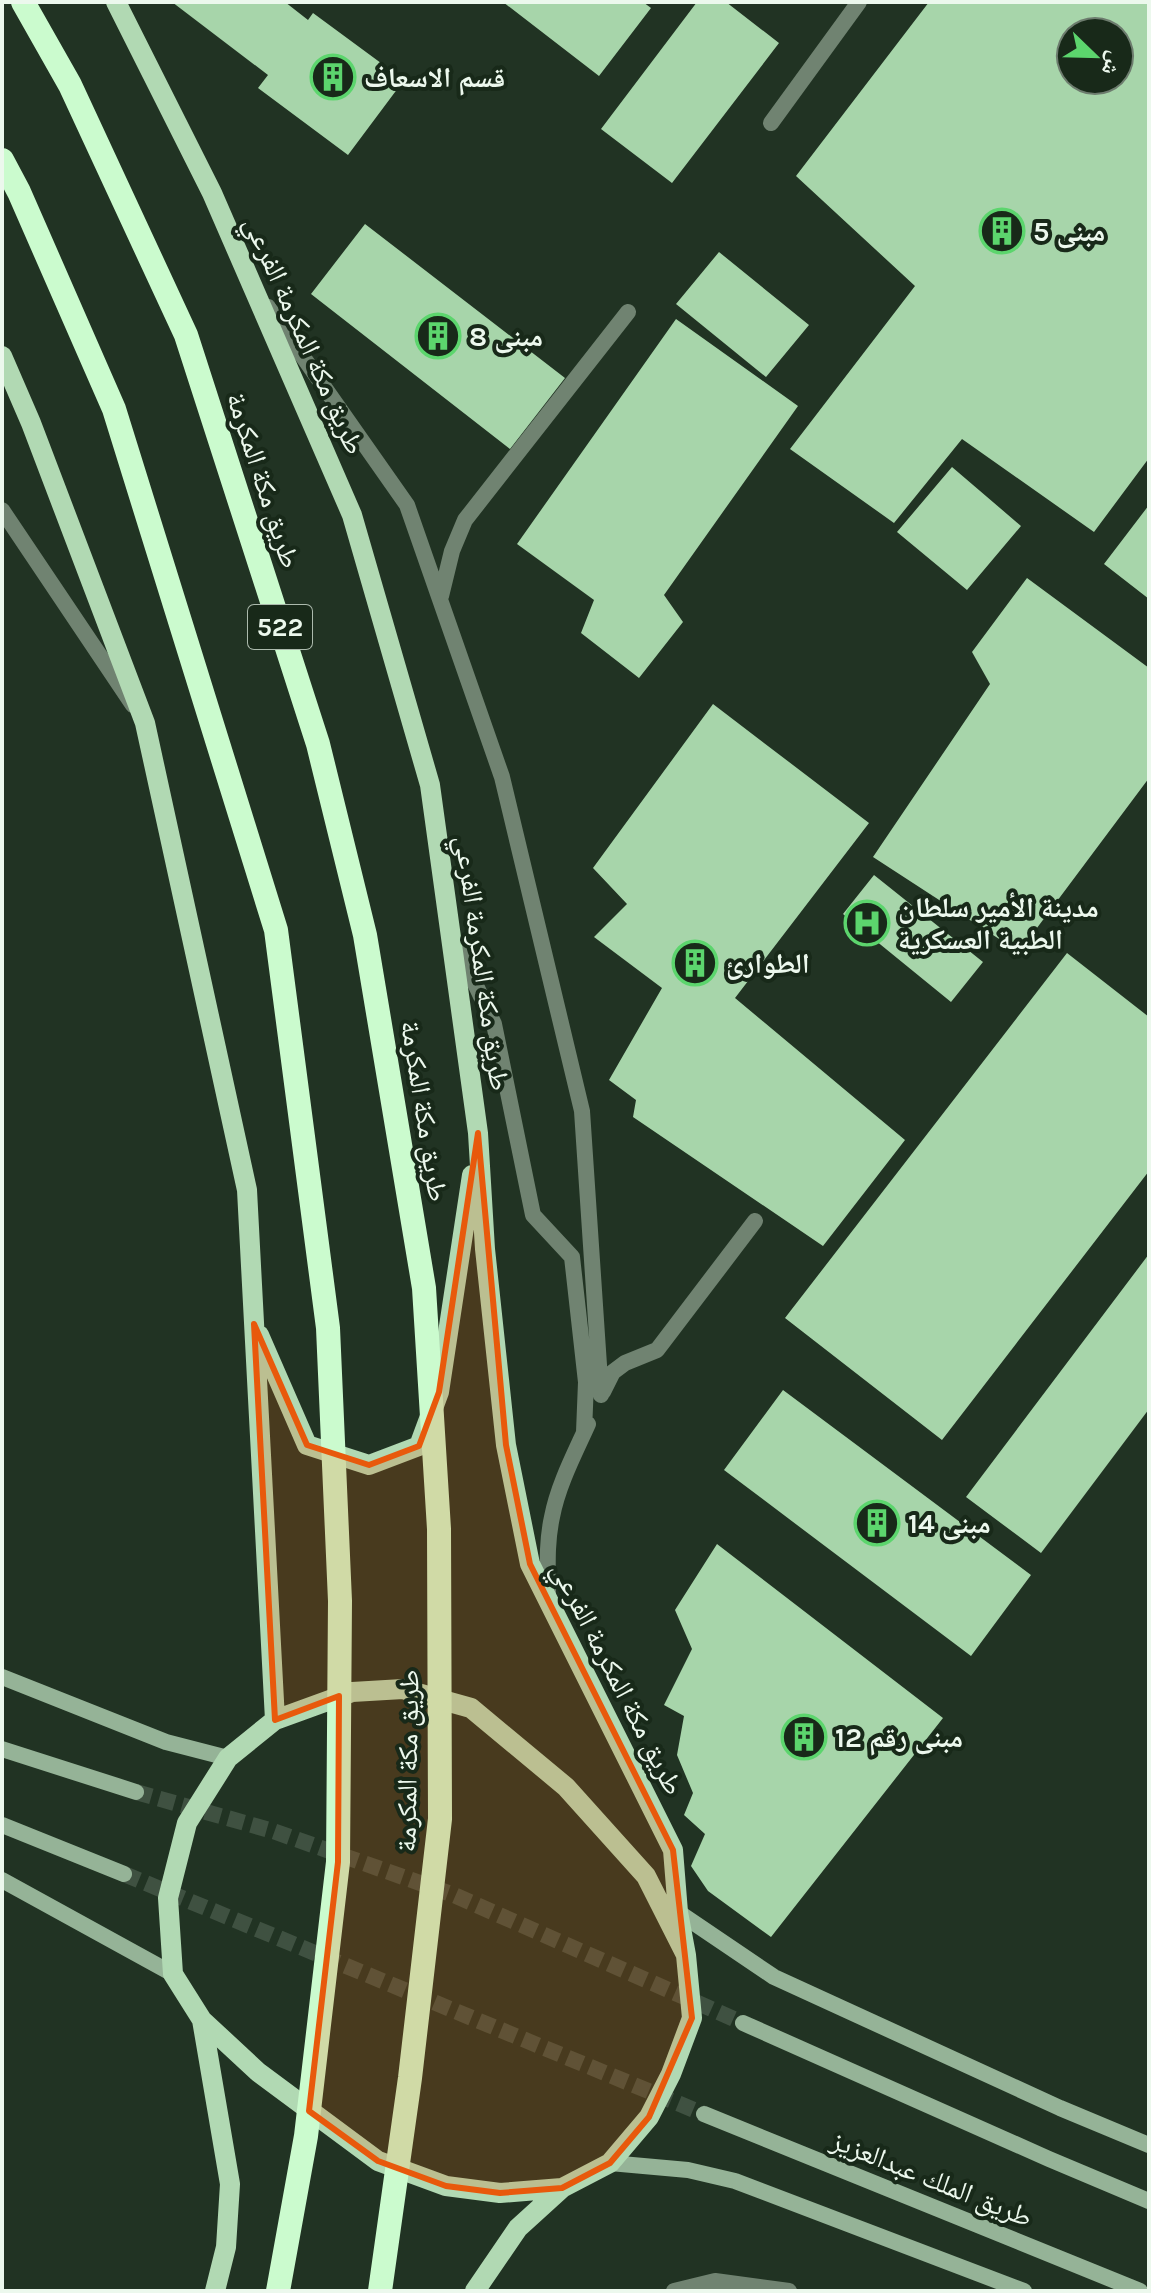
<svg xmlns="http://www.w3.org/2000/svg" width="1151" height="2293" viewBox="0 0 1151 2293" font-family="Karla,'Noto Naskh Arabic',sans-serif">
<rect width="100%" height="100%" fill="#213323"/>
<path fill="#a7d5aa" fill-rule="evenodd" d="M172,2H285L308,20L313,13L404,80L348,155L258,88L268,75Z
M503,2H643L651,8L599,76Z
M697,2H726L779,43L672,183L601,129Z
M929,2H1149V458L1094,532L962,439L894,523L790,449L915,286L796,176ZM1071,32H1119V80H1071Z
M365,224L565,378L510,449L311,294Z
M719,252L809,325L766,377L676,304Z
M676,319L798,406L664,595L683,622L639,678L581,633L594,600L517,544Z
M952,467L1021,526L967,590L897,532Z
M1149,505V599L1104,564Z
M1027,578L1149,668V778L1019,952L873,857L990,684L972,652Z
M713,704L869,823L735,998L905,1140L823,1246L633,1117L636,1100L609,1080L662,988L594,937L627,904L593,868Z
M874,875L983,962L951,1002L843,914Z
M1067,953L1149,1017V1171L942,1440L785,1318Z
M1149,1254V1409L1041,1553L966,1497Z
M783,1390L1031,1575L971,1656L724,1470Z
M717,1544L943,1718L771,1937L708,1891L691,1866L705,1834L684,1815L693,1793L677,1755L684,1716L664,1705L692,1649L675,1610Z"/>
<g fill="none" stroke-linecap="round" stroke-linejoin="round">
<path stroke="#3f5141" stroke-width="16" stroke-dasharray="16 8" stroke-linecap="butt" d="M136,1792L273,1831L454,1895L743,2023
M124,1874L704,2114"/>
<path stroke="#708371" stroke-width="16" d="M771,123L859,2
M268,307L407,505L502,777L582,1111L601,1395
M441,596L452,551L465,520L628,312
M456,943L494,1024L533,1215L572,1257L586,1382L584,1432
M603,1392L613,1372L625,1363L657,1350L755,1221
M548,1598C548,1571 546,1544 552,1517C558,1485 575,1453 588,1424
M674,2291L715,2281L789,2291"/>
<path stroke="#708371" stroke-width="16" d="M2,510L133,705"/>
<path stroke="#95b397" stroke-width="16" d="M2,1677L166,1742L228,1758
M2,1749L136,1792
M2,1825L124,1874
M2,1880L173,1974
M672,1908L774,1977L1060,2108L1149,2145
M743,2023L1049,2159L1149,2201
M704,2114L1140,2291
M610,2163L688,2170L735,2181L1024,2291"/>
<path stroke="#b1d9b3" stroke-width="20" d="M116,2L212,193L352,515L430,785L478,1133L485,1249L506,1445L530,1564L673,1850L678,1912L686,1955
M2,356L31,423L145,723L247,1190L275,1720
M259,1335L307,1445L369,1465L419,1446L439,1392L472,1175
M403,1689L471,1708L566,1787L646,1876L686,1955L692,2018L671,2074L649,2117L610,2163L562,2188L500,2193L446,2186L378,2161L258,2072L202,2020L173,1974L168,1898L187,1823L228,1758L275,1720L352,1692Z
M202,2020L230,2184L226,2247L215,2291
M475,2291L518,2228L562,2188"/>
<path stroke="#cbfbce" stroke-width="24" d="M23,2L70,85L186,335L318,744L365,935L424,1288L439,1529L440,1819L410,2078L380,2291
M2,160L19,192L114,409L276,930L328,1328L340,1601L338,1862L306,2136L278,2291"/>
</g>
<path fill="#e8590c" fill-opacity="0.2" stroke="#e8590c" stroke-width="6" stroke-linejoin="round" d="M478,1133L506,1445L530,1564L673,1850L692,2018L649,2117L610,2163L562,2188L500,2193L446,2186L378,2161L309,2111L338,1862L339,1696L275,1720L254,1324L307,1445L369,1465L419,1446L439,1392Z"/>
<defs>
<g id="building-ring" transform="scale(2.3)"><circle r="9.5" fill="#182919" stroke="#5cd56d" stroke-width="1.5"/><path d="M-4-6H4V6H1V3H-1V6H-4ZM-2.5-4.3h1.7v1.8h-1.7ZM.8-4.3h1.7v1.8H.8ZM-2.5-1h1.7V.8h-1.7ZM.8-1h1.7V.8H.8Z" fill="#5cd56d"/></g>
<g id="hospital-ring" transform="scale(2.3)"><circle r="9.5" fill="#182919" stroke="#5cd56d" stroke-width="1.5"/><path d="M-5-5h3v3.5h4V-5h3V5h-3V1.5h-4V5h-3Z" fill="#5cd56d"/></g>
</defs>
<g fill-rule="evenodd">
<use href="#building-ring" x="333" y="77"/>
<use href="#building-ring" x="1002" y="231"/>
<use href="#building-ring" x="438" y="336"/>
<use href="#hospital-ring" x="867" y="923"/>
<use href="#building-ring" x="695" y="963"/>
<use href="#building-ring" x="877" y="1523"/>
<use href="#building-ring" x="804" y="1737"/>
</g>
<g text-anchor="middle" stroke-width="8" stroke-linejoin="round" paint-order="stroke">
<rect fill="#182919" stroke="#acbaad" stroke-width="2" x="248" y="605" width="64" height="44" rx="6"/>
<g font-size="26" font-weight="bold" fill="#ecf8ed">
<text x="280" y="636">522</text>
</g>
<g font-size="28" font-weight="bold" fill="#ecf8ed" stroke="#182919" text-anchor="start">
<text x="364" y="87">قسم الاسعاف</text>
<text x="1033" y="241">مبنى 5</text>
<text x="469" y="346">مبنى 8</text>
<text x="898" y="917">مدينة الأمير سلطان<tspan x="898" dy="32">الطبية العسكرية</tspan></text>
<text x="726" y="973">الطوارئ</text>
<text x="908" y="1533">مبنى 14</text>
<text x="835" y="1747">مبنى رقم 12</text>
</g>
<g font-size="28" fill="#ecf8ed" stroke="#182919">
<text transform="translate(305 335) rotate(66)" y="10">طريق مكة المكرمة الفرعي</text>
<text transform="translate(264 480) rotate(72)" y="10">طريق مكة المكرمة</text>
<text transform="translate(483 963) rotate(82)" y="10">طريق مكة المكرمة الفرعي</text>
<text transform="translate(425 1111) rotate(81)" y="10">طريق مكة المكرمة</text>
<text transform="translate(618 1678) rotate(63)" y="10">طريق مكة المكرمة الفرعي</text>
<text transform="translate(407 1761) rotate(-89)" y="10">طريق مكة المكرمة</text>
<text transform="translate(932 2178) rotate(22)" y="10">طريق الملك عبدالعزيز</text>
</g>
</g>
<rect width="1151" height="2293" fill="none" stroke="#ecf8ed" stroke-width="8"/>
<g transform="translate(1095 56) rotate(113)"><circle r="38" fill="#182919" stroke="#6d7c6e" stroke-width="2"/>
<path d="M0-6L14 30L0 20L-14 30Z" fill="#5cd56d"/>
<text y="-12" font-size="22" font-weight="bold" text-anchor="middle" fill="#ecf8ed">ش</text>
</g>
</svg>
